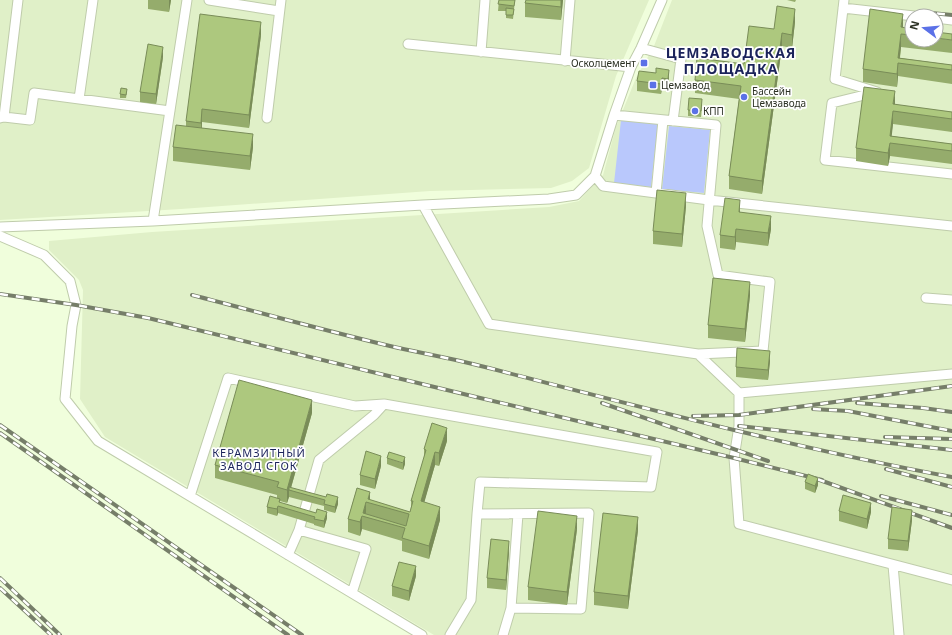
<svg xmlns="http://www.w3.org/2000/svg" width="952" height="635" viewBox="0 0 952 635" font-family="'Noto Sans',sans-serif">
<rect width="100%" height="100%" fill="#f0fedc"/>
<path fill="#e0f0c8" fill-rule="evenodd" d="M0,0H649L616,76L589,168L572,181L551,188L430,191L181,209L0,220Z
M672,0H952V635H434L105,437L80,399L83,290L79,280L49,250V241L152,232L549,207L579,201L603,175L616,127L636,78L654,46ZM912,16H936V40H912Z"/>
<path fill="#b9c8fc" d="M621,120L658,124L651,187L614,183Z
M669,126L710,130L704,193L662,189Z"/>
<g fill="none" stroke-linecap="round" stroke-linejoin="round">
<g stroke="#bfccab" stroke-width="11">
<path id="minor" d="M209,0L279,11
M844,0L835,79L877,92L832,103L825,160L952,174
M843,8L914,16
M936,18L952,20
M408,44L631,67
M641,48L681,59L673,121
M481,52L485,0
M565,61L570,0
M79,99L93,0
M614,115L716,125L707,226L718,275L770,282L763,351L698,354
M4,117L18,0
M0,118L4,117L30,120L34,93L170,111
M267,118L281,0
M595,176L603,186L709,200L952,226
M656,193L663,120
M423,205L489,324L698,354L739,393V426L734,458L739,524L952,580
M153,221L187,0
M0,227L153,221L423,205L549,199L576,195L595,176L614,115L631,67L641,48L662,0
M0,236L44,255L70,281L76,305L72,326L65,399L98,441L422,635
M926,298L952,300
M739,393L952,374
M190,496L228,378L355,406L384,404L657,452L651,487L480,482L477,514
M299,530L366,549L352,593
M288,555L299,530L319,460L374,415L384,404
M893,565L899,635
M511,608L518,514
M450,635L471,600L477,514L589,513L581,609L511,608L503,635"/>
</g>
<use href="#minor" stroke="#fff" stroke-width="9"/>
<g stroke="#767e69" stroke-width="4">
<path id="rail" d="M921,12L952,15
M0,294L76,305L148,318L476,397L734,458L822,480
M192,295C258,312 323,330 390,346C421,353 454,359 485,367C640,407 795,448 952,477
M602,403L768,461
M857,403L923,408L952,412
M813,409L848,411L952,431
M693,416L739,415L952,386
M0,425L302,635
M739,426L952,450
M0,433L288,635
M885,437L952,439
M886,469L952,487
M817,479L952,528
M881,496L952,515
M0,578L60,635
M0,588L51,635"/>
</g>
<use href="#rail" stroke="#fff" stroke-width="2.5" stroke-dasharray="8" stroke-linecap="butt"/>
</g>
<path fill="#95ac6c" d="M148,0H171L169,12L148,9Z
M499,0H515L513,19L506,18V11H498Z
M563,0L561,20L525,17V3Z
M787,0H796L795,2Z
M795,22L792,48L782,46L762,194L729,189V176L739,99L695,93V80L744,64L774,29Z
M903,27L912,35V40H936V38L952,40V53L901,47L900,58L952,65V84L898,76L897,87L863,82V69Z
M261,35L249,128L202,122V128L253,147L250,170L173,161V147L186,126V121Z
M163,57L156,104L140,102V92Z
M656,73L669,80L668,89L662,88L661,94L637,91V81Z
M127,92L126,98H120V94Z
M702,105L701,117L688,116V110Z
M895,105L952,112V132L893,124L891,136L952,144V164L890,156L888,166L856,161V148Z
M686,206L682,247L653,244V231Z
M740,212L771,229L768,246L736,242L735,250L720,248V235Z
M750,295L745,342L708,338V325Z
M770,361L768,380L736,377V367Z
M312,413L291,488L338,504L335,513L324,510V506L289,497L287,503L280,501V503L327,518L324,528L314,525V524L278,513L277,516L267,513V507L277,498V495L215,478V465Z
M447,441L439,466L435,465L424,502L440,520L429,559L402,551V541L362,529L360,536L348,532V519L357,488L370,500L410,512L411,507V501L424,458V449Z
M387,458L405,464L403,470L387,464Z
M381,466L375,489L360,485V475Z
M805,482L818,485L815,493L805,489Z
M839,511L871,512L867,529L839,521Z
M912,520L908,551L888,549V539Z
M577,529L567,605L528,600V587Z
M638,530L628,609L594,605V592Z
M509,551L506,590L487,588V578Z
M416,576L409,601L392,596V586Z"/>
<path fill="#798c58" d="M169,0H171L169,12Z
M561,0H563L561,20Z
M795,9V22L792,48V35Z
M903,14V27L902,34L901,27Z
M261,22V35L249,128V115Z
M782,33V46L762,194V181Z
M901,34V47L899,64L898,58Z
M163,47V57L156,104V94Z
M898,63V76L897,87V74Z
M669,70V80L668,89V79Z
M662,78V88L661,94V84Z
M895,91V104L894,111L893,104Z
M202,109V122L201,136V123Z
M893,111V124L891,143L890,136Z
M253,134V147L250,170V156Z
M890,143V156L888,166V153Z
M686,193V206L682,247V234Z
M740,200V214L739,212Z
M771,216V229L768,246V233Z
M736,229V242L735,250V237Z
M750,282V295L745,342V329Z
M770,351V361L768,380V370Z
M312,400V413L290,491L289,490V497L287,503V490Z
M447,428V441L439,466V453Z
M435,452V465L421,514V501Z
M381,456V466L375,489V479Z
M405,457V464L403,470V463Z
M818,478V485L815,493V486Z
M370,492V503L368,499Z
M338,497V504L335,513V507Z
M366,502V515L363,513Z
M871,503V512L867,529V519Z
M278,506V513L277,516V509Z
M440,507V520L429,559V546Z
M912,510V520L908,551V541Z
M327,512V518L324,528V521Z
M362,516V529L360,536V522Z
M577,516V529L567,605V592Z
M638,517V530L628,609V596Z
M509,541V551L506,590V580Z
M416,566V576L409,601V591Z"/>
<path fill="#adc87e" stroke="#798c58" fill-rule="evenodd" d="M499,0H515L514,6L498,4Z
M526,0H561V7L525,3Z
M777,6L795,9L792,35L782,33L762,181L729,176L741,86L695,80L697,58L744,64L749,26L774,29Z
M506,8L514,9L513,15H506Z
M870,9L903,14L901,27L912,29V35L901,34L898,58L952,65V70L898,63L897,74L863,69Z
M200,14L261,22L249,115L202,109L201,123L186,121Z
M936,32L952,34V40L936,38Z
M148,44L163,47L156,94L140,92Z
M656,68L669,70L668,79L662,78L661,84L637,81L639,71L656,73Z
M864,87L895,91L893,104L952,112V119L893,111L890,136L952,144V151L890,143L888,153L856,148Z
M121,88L127,89L126,95L120,94Z
M689,98L702,99L701,111L688,110Z
M176,125L253,134L250,156L173,147Z
M657,190L686,193L682,234L653,231Z
M725,198L740,200L739,212L771,216L768,233L736,229L735,237L720,235Z
M713,278L750,282L745,329L708,325Z
M737,348L770,351L768,370L736,367Z
M239,380L312,400L287,490L277,487L279,482L215,465Z
M432,423L447,428L439,453L435,452L421,501L440,507L429,546L402,538L405,528L362,516L360,522L348,519L357,488L370,492L368,499L410,512L413,501H411L426,450L424,449ZM366,502L409,514L406,526L363,513Z
M366,451L381,456L375,479L360,475Z
M389,452L405,457L403,463L387,458Z
M808,474L818,478L815,486L805,482Z
M289,487L326,497L327,494L338,497L335,507L324,504L325,500L289,490Z
M843,495L871,503L867,519L839,511Z
M270,496L280,499L279,502L316,513L317,509L327,512L324,521L314,519L315,517L278,506L277,509L267,507Z
M892,507L912,510L908,541L888,539Z
M538,511L577,516L567,592L528,587Z
M603,513L638,517L628,596L594,592Z
M491,539L509,541L506,580L487,578Z
M399,562L416,566L409,591L392,586Z"/>
<g fill="#5b71e7" stroke="#fff" stroke-width="1.5">
<rect x="640" y="59" width="8" height="8" rx="2"/>
<rect x="649" y="81" width="8" height="8" rx="2"/>
<circle cx="744" cy="97" r="4"/>
<circle cx="695" cy="111" r="4"/>
</g>
<g text-anchor="middle" stroke-width="3.5" stroke-linejoin="round" paint-order="stroke">
<g font-size="10" fill="#2c3124" stroke="#fff" text-anchor="start">
<text x="636" y="67" text-anchor="end">Осколцемент</text>
<text x="661" y="89">Цемзавод</text>
<text x="752" y="95">Бассейн<tspan x="752" dy="12">Цемзавода</tspan></text>
<text x="703" y="115">КПП</text>
</g>
<g font-size="11" letter-spacing="1" fill="#1a225a" stroke="#fff">
<text x="259" y="457">КЕРАМЗИТНЫЙ<tspan x="259" dy="13">ЗАВОД СГОК</tspan></text>
</g>
<g font-size="14" font-weight="bold" letter-spacing="1" fill="#1a225a" stroke="#fff">
<text x="731" y="58">ЦЕМЗАВОДСКАЯ<tspan x="731" dy="16">ПЛОЩАДКА</tspan></text>
</g>
</g>
<g transform="translate(924 28) rotate(286)"><circle r="19" fill="#ffffff" stroke="#abada7"/>
<path d="M0-3L7 15L0 10L-7 15Z" fill="#5b71e7"/>
<text y="-6" font-size="11" font-weight="bold" text-anchor="middle" fill="#2c3124">N</text>
</g>
</svg>
